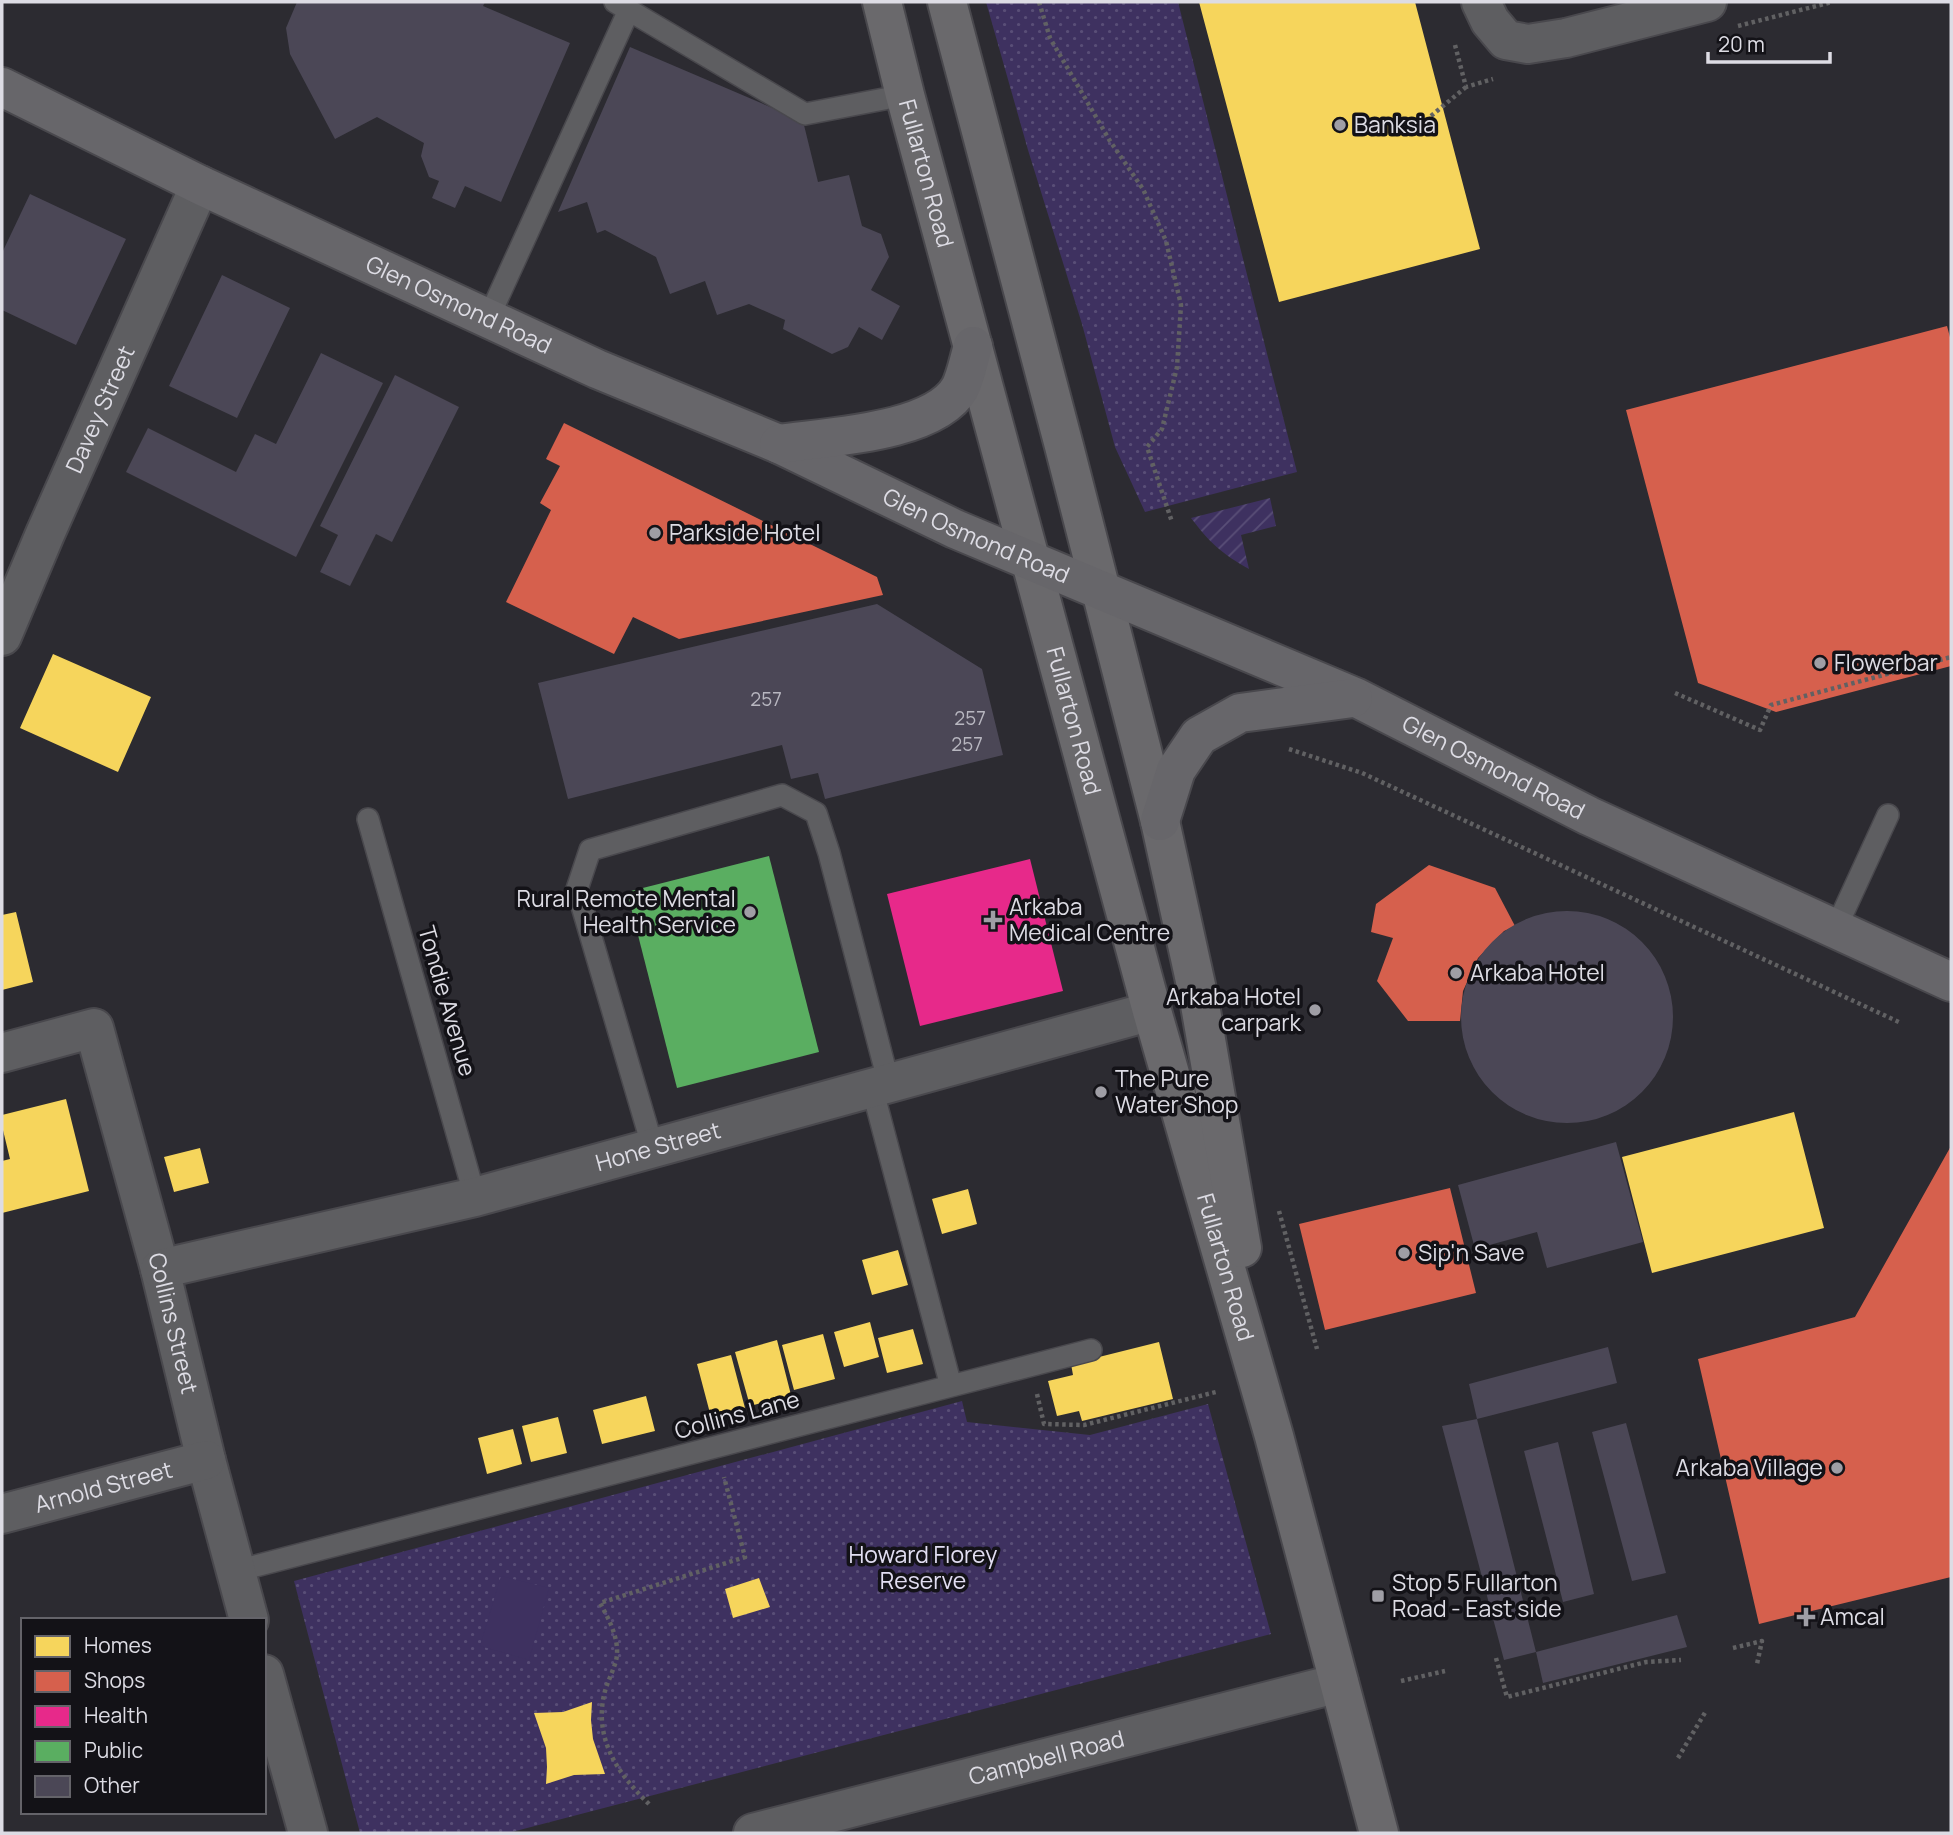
<svg xmlns="http://www.w3.org/2000/svg" width="1953" height="1835" viewBox="0 0 1953 1835" font-family="Manrope,sans-serif">
<defs>
<pattern id="grass-dots" width="8" height="8" patternUnits="userSpaceOnUse" patternTransform="scale(1.75)"><rect width="8" height="8" fill="#3e3160"/><path d="M2 2h.1M6 6h.1" fill="none" stroke="#594e77" stroke-width="1.8" stroke-linecap="round"/></pattern>
<pattern id="garden-furrows" width="10" height="10" patternUnits="userSpaceOnUse" patternTransform="scale(1.75)"><rect width="10" height="10" fill="#3e3160"/><path d="M-1 1l2-2M0 10L10 0M9 11l2-2" fill="none" stroke="#594e77"/></pattern>
</defs>
<rect width="100%" height="100%" fill="#2c2b31"/>
<path fill="url(#grass-dots)" d="M986,2H1178L1297,472L1145,512L1115,447L1082,324L1028,150Z
M962,1401L967,1422L1090,1435L1208,1404L1271,1634L508,1833H360L294,1581Z"/>
<path fill="url(#garden-furrows)" d="M1270,498L1276,526L1241,535L1249,569C1222,554 1210,543 1191,518Z"/>
<path fill="#3e3160" d="M501,1576L549,1588L529,1660L480,1646Z"/>
<path fill="#f6d55c" d="M1199,2H1415L1480,249L1279,302Z
M53,654L151,697L118,772L20,728Z
M16,912L33,982L2,990V915Z
M66,1099L89,1191L2,1213V1161L10,1159L2,1126V1115Z
M1794,1112L1824,1228L1652,1273L1622,1157Z
M200,1148L209,1183L174,1192L164,1157Z
M968,1189L977,1224L942,1234L932,1199Z
M898,1250L908,1285L872,1295L862,1260Z
M870,1322L879,1357L844,1367L834,1332Z
M913,1329L923,1364L887,1373L878,1338Z
M823,1334L835,1379L794,1390L782,1345Z
M777,1340L791,1395L750,1406L735,1352Z
M1159,1342L1173,1399L1082,1421L1079,1411L1057,1416L1048,1381L1073,1375L1071,1364Z
M731,1355L745,1408L711,1417L697,1364Z
M646,1396L655,1431L602,1444L593,1410Z
M558,1417L567,1453L531,1462L522,1426Z
M513,1429L522,1464L487,1474L478,1438Z
M759,1578L770,1607L733,1618L725,1589Z
M592,1702L591,1720L593,1739L605,1774L574,1775L546,1784L547,1767L546,1748L534,1713L563,1712Z"/>
<path fill="#d6604d" d="M1947,326L1951,341V666L1776,712L1698,683L1626,410Z
M564,423L877,577L883,595L679,639L633,617L614,654L506,602L551,510L540,503L560,466L546,459Z
M1429,865L1495,888L1515,926L1504,931L1478,958L1463,991L1460,1021H1408L1377,981L1393,938L1371,932L1376,904Z
M1951,1146V1577L1759,1624L1698,1359L1855,1317Z
M1450,1188L1476,1293L1325,1330L1299,1224Z"/>
<path fill="#e7298a" d="M1030,859L1063,991L920,1026L887,894Z"/>
<path fill="#5aae61" d="M769,856L819,1052L677,1088L627,892Z"/>
<path fill="#4b4756" d="M297,2H485L483,6L570,43L501,202L465,186L455,208L432,198L439,181L429,177L421,156L424,143L377,117L335,139L290,54L286,28Z
M630,47L803,121L818,182L849,175L862,226L881,234L889,257L871,290L900,306L882,340L859,327L848,347L832,354L783,329L785,320L749,304L717,315L705,281L670,294L656,257L605,230L597,233L587,202L558,212Z
M30,194L126,239L76,345L2,310V253Z
M222,275L290,308L237,418L169,386Z
M321,353L383,383L296,557L126,472L148,428L236,472L255,434L276,444Z
M395,375L459,407L392,542L376,534L350,586L320,572L338,535L320,526Z
M877,604L982,669L1003,755L825,799L818,773L791,779L782,745L568,799L538,683Z
M1461 1017a106 106 0 1 1 212 0a106 106 0 1 1-212 0Z
M1616,1142L1643,1242L1547,1268L1537,1232L1475,1249L1458,1185Z
M1608,1347L1617,1383L1477,1419L1469,1384Z
M1477,1419L1536,1652L1677,1615L1687,1647L1543,1683L1536,1652L1504,1660L1442,1426Z
M1626,1423L1666,1573L1632,1581L1592,1432Z
M1558,1442L1594,1594L1563,1602L1524,1451Z"/>
<g fill="none" stroke-linecap="round" stroke-linejoin="round">
<g stroke="#49484d" stroke-width="24">
<path id="lane" d="M615,2L805,114L905,95
M488,319L629,10
M368,819L475,1197
M1835,930L1888,815
M653,1148L577,889L590,850L782,795L816,813L829,853L889,1084
M951,1386L1091,1350
M236,1571L951,1386L872,1088"/>
</g>
<g stroke="#49484d" stroke-width="42">
<g id="street">
<path d="M1481,2L1490,21L1506,40L1528,44L1566,38L1707,2"/>
<path id="s1" d="M2,636L45,534L200,185"/>
<path id="s2" d="M2,1053L94,1028L160,1269L206,1460L249,1620"/>
<path id="s3" d="M160,1269L475,1197L1152,1011"/>
<path id="s4" d="M2,1514L206,1460"/>
<path d="M264,1674L308,1833"/>
<path id="s5" d="M753,1833L1339,1683"/>
</g>
</g>
<g stroke="#49484d" stroke-width="42">
<g id="primary">
<path id="s6" d="M882,2L905,95L1152,1011L1274,1436L1379,1833"/>
<path d="M947,2L1064,446L1160,821L1199,999L1242,1248"/>
</g>
</g>
<g stroke="#49484d" stroke-width="42">
<g id="highway">
<path id="s7" d="M2,87L200,185L597,369L779,444L955,529L1355,697L1589,816L1951,982"/>
<path d="M779,444C827,437 934,433 960,388C966,376 969,359 973,346"/>
<path d="M1160,821L1176,770L1199,736L1240,713L1353,698"/>
</g>
</g>
<path stroke="#616163" stroke-width="4.5" stroke-dasharray="3.5 3.5" stroke-linecap="butt" d="M1039,2L1050,38L1110,141L1143,189L1166,241L1181,305L1177,367L1162,429L1147,447L1172,522
M1738,26L1832,2
M1455,45L1466,87L1493,79
M1431,116L1466,87
M1675,693L1760,730L1771,705L1951,657
M1289,749L1362,773L1901,1023
M1279,1211L1317,1349
M1037,1394L1044,1424L1084,1425L1216,1392
M1733,1648L1762,1641L1757,1664
M1496,1658L1507,1697L1646,1662L1681,1660
M1401,1681L1445,1671
M1678,1758L1706,1711
M649,1804C620,1776 596,1743 603,1700C605,1687 611,1676 615,1664C622,1644 610,1621 600,1603L745,1557L724,1477"/>
<use href="#lane" stroke="#5e5e61" stroke-width="21"/>
<use href="#street" stroke="#5e5e61" stroke-width="38"/>
<use href="#primary" stroke="#6a696c" stroke-width="38"/>
<use href="#highway" stroke="#67666a" stroke-width="38"/>
</g>
<g fill="#9f9ea5" stroke="#131217" stroke-width="2.5">
<circle cx="1340" cy="125" r="7"/>
<circle cx="655" cy="533" r="7"/>
<circle cx="1820" cy="663" r="7"/>
<circle cx="750" cy="912" r="7"/>
<path d="M989.5 909.5h7v7h7v7h-7v7h-7v-7h-7v-7h7z"/>
<circle cx="1456" cy="973" r="7"/>
<circle cx="1315" cy="1010" r="7"/>
<circle cx="1101" cy="1092" r="7"/>
<circle cx="1404" cy="1253" r="7"/>
<circle cx="1837" cy="1468" r="7"/>
<rect x="1371" y="1589" width="14" height="14" rx="3.5"/>
<path d="M1802.5 1606.5h7v7h7v7h-7v7h-7v-7h-7v-7h7z"/>
</g>
<g text-anchor="middle" stroke-width="7" stroke-linejoin="round" paint-order="stroke">
<g font-size="19" fill="#b8b7c0">
<text x="766" y="706">257</text>
<text x="970" y="725">257</text>
<text x="967" y="751">257</text>
</g>
<g font-size="23" fill="#dddce4" stroke="#131217" text-anchor="start">
<text x="1354" y="133">Banksia</text>
<text x="669" y="541">Parkside Hotel</text>
<text x="1834" y="671">Flowerbar</text>
<text x="736" y="907" text-anchor="end">Rural Remote Mental<tspan x="736" dy="26">Health Service</tspan></text>
<text x="1009" y="915">Arkaba<tspan x="1009" dy="26">Medical Centre</tspan></text>
<text x="1470" y="981">Arkaba Hotel</text>
<text x="1301" y="1005" text-anchor="end">Arkaba Hotel<tspan x="1301" dy="26">carpark</tspan></text>
<text x="1115" y="1087">The Pure<tspan x="1115" dy="26">Water Shop</tspan></text>
<text x="1418" y="1261">Sip'n Save</text>
<text x="1823" y="1476" text-anchor="end">Arkaba Village</text>
<text x="1392" y="1591">Stop 5 Fullarton<tspan x="1392" dy="26">Road - East side</tspan></text>
<text x="1820" y="1625">Amcal</text>
</g>
<g font-size="23" fill="#dddce4" stroke="#131217">
<text dy="8" stroke="none"><textPath href="#s6" startOffset="177">Fullarton Road</textPath></text>
<text dy="8" stroke="none"><textPath href="#s7" startOffset="506">Glen Osmond Road</textPath></text>
<text dy="8" stroke="none"><textPath href="#s1" startOffset="247">Davey Street</textPath></text>
<text dy="8" stroke="none"><textPath href="#s7" startOffset="1073">Glen Osmond Road</textPath></text>
<text dy="8" stroke="none"><textPath href="#s6" startOffset="744">Fullarton Road</textPath></text>
<text dy="8" stroke="none"><textPath href="#s7" startOffset="1640">Glen Osmond Road</textPath></text>
<text transform="translate(447 1001) rotate(74)" y="8">Tondie Avenue</text>
<text dy="8" stroke="none"><textPath href="#s3" startOffset="513">Hone Street</textPath></text>
<text dy="8" stroke="none"><textPath href="#s6" startOffset="1311">Fullarton Road</textPath></text>
<text dy="8" stroke="none"><textPath href="#s2" startOffset="401">Collins Street</textPath></text>
<text transform="translate(737 1415) rotate(-15)" y="8">Collins Lane</text>
<text dy="8" stroke="none"><textPath href="#s4" startOffset="105">Arnold Street</textPath></text>
<text dy="8" stroke="none"><textPath href="#s5" startOffset="303">Campbell Road</textPath></text>
</g>
<g font-size="23" fill="#e2def2" stroke="#131217">
<text x="923" y="1563">Howard Florey<tspan x="923" dy="26">Reserve</tspan></text>
</g>
</g>
<rect width="1953" height="1835" fill="none" stroke="#dddce4" stroke-width="7"/>
<rect x="21" y="1618" width="245" height="196" fill="#131217" stroke="#646369" stroke-width="2"/>
<rect x="35" y="1636" width="35" height="21" fill="#f6d55c" stroke="#646369" stroke-width="2"/>
<text x="84" y="1653" font-size="21" fill="#dddce4">Homes</text>
<rect x="35" y="1671" width="35" height="21" fill="#d6604d" stroke="#646369" stroke-width="2"/>
<text x="84" y="1688" font-size="21" fill="#dddce4">Shops</text>
<rect x="35" y="1706" width="35" height="21" fill="#e7298a" stroke="#646369" stroke-width="2"/>
<text x="84" y="1723" font-size="21" fill="#dddce4">Health</text>
<rect x="35" y="1741" width="35" height="21" fill="#5aae61" stroke="#646369" stroke-width="2"/>
<text x="84" y="1758" font-size="21" fill="#dddce4">Public</text>
<rect x="35" y="1776" width="35" height="21" fill="#4b4756" stroke="#646369" stroke-width="2"/>
<text x="84" y="1793" font-size="21" fill="#dddce4">Other</text>
<path d="M1708 52v10h122v-10" fill="none" stroke="#dddce4" stroke-width="3.5"/>
<text x="1718" y="52" font-size="21" fill="#dddce4" stroke="#131217" stroke-width="5" paint-order="stroke">20 m</text>
</svg>
